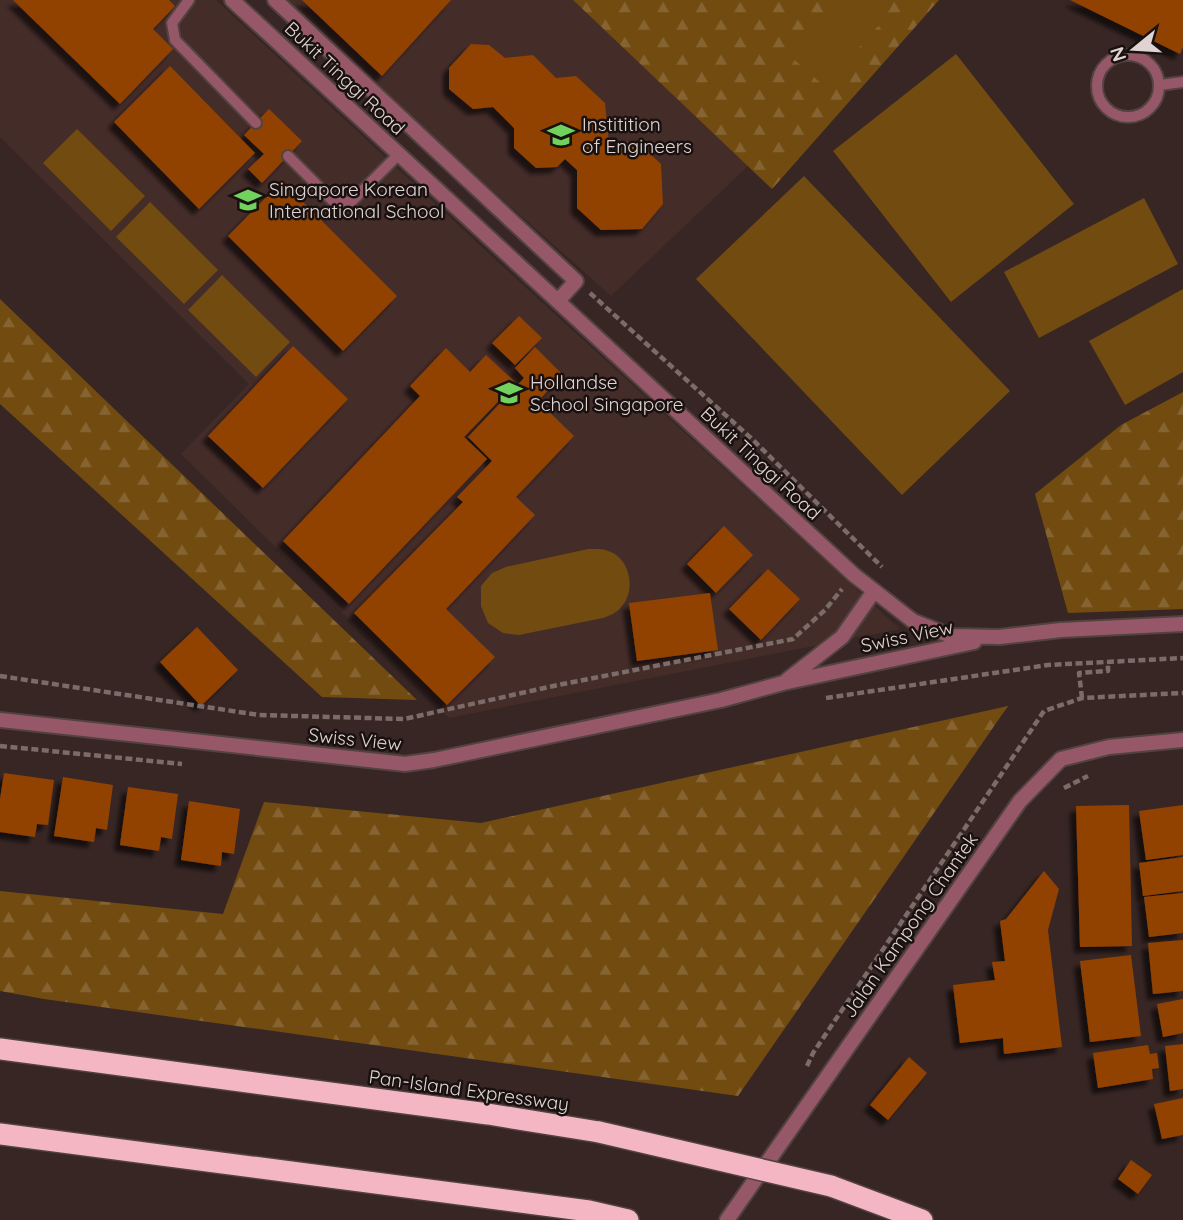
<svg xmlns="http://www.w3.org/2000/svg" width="1183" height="1220" viewBox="0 0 1183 1220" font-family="Quicksand,sans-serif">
<defs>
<pattern id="forest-firs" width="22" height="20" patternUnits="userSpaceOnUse" patternTransform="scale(1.75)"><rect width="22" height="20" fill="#714b10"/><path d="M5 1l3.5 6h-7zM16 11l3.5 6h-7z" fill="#856432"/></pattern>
<filter id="shadow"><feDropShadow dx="-6" dy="6" stdDeviation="2" flood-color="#0009"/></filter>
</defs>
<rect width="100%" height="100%" fill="#372624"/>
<path fill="#442c29" d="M0,0H216L500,264L900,629L449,718L181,454L249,384L0,137Z
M280,0H573L748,166L611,296Z"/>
<path fill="url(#forest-firs)" d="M573,0H939L772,189Z
M0,299L417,700L322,697L0,404Z
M1183,392V609L1068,613L1035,494L1121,425Z
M1008,706L738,1096L44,999L0,991V891L223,914L264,802L481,823Z"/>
<path fill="#714b10" d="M839,0H854L880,24L824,86L789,55Z
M956,54L1074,204L951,302L833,151Z
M77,129L145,196L111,231L43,163Z
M804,176L1010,391L902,495L696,279Z
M1144,198L1178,264L1039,338L1004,272Z
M150,202L218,270L184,304L116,237Z
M222,275L290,342L256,377L188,310Z
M1183,289V372L1125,405L1089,341Z
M588,549C596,549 603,548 611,552C630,560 636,590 622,606C617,613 611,615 603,618L519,635L503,633L488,623L481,606V586L492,573L506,567Z"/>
<path fill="#924200" filter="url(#shadow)" d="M13,0H169L175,6L153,29L173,49L120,104Z
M302,0H451L382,76Z
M1070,0H1183V47L1180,54Z
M471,44L489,45L505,58L533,55L556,78L576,76L605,103L609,143L636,141L661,164L663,204L642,229L601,230L577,208V170L565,159L557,167L536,168L514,148V128L493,107L473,109L449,89V68Z
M170,66L255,153L199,209L114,122Z
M269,109L302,141L262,183L248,169L264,154L244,135Z
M282,181L397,296L343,351L228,236Z
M519,316L542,338L515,365L492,343Z
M293,346L348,399L263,488L208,436Z
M535,347L563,375L538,401L574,436L516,497L535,515L446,609L495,657L447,705L354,613L463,502L457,497L492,461L468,437L524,378L515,368Z
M446,348L470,372L486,355L516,383L464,437L487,459L349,604L283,541L420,396L410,386Z
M724,526L753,555L716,593L687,564Z
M768,569L800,599L761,640L729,609Z
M710,593L718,650L637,661L629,603Z
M197,627L238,670L201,706L160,662Z
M4,773L54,780L48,825L37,824L35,837L0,832V799Z
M63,777L113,785L107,830L96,828L94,842L54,836Z
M128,787L178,794L172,839L161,837L159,851L120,845Z
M189,801L240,809L234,854L222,852L221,866L181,860Z
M1129,805L1132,946L1080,947L1076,806Z
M1183,805V855L1146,860L1139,811Z
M1183,857V891L1143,896L1139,863Z
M1044,871L1059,889L1048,930L1062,1047L1004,1054L1003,1038L960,1043L953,985L995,980L992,962L1005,961L1000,921L1006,919Z
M1183,893V933L1149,937L1144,897Z
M1183,940V991L1153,994L1148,943Z
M1131,955L1141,1036L1090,1042L1080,961Z
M1183,999V1033L1163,1037L1157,1004Z
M1183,1044V1089L1170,1091L1165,1046Z
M1148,1045L1150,1054L1157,1053L1159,1068L1152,1069L1153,1079L1098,1088L1093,1053Z
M909,1057L927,1073L888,1120L870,1105Z
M1183,1098V1135L1162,1139L1154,1104Z
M1131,1160L1152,1175L1138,1194L1118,1179Z"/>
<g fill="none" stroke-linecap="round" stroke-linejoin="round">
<g stroke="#524240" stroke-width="14">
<path id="service" d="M189,0L172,23L175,40L256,123
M1097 86a31 31 0 1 1 62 0a31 31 0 1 1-62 0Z
M1160,85L1183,82
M288,156L335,203L352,201L399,154"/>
</g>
<g stroke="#524240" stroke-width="18">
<path id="pedestrian" d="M275,0L576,281L558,301"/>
</g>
<g stroke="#524240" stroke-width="18">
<path id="minor" d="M232,0L854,575L913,621L951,636L999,637L1061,630L1183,624
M787,680L842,637L874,591
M0,720L405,764L434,760L721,700L783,683L974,642
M727,1220L1020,801L1061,759L1109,747L1183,740"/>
</g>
<g stroke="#524240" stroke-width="24">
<path id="motorway" d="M0,1049L488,1114L599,1132
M0,1134L589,1211L628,1220
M831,1186L922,1220"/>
</g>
<path stroke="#7b6c6a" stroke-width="4.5" stroke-dasharray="7 3.5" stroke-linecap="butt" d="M590,293L752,439L882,567
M0,676L259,715L404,719L558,685L793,639L825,610L842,589
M826,698L1048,665L1183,658
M1082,698L1079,673L1108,671V662
M0,746L182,764
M1064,788L1088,776
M807,1066L813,1053L1044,711L1082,698L1183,693"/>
<use href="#service" stroke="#965868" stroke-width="10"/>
<use href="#pedestrian" stroke="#965868" stroke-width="14"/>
<use href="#minor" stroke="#965868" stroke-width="14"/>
<use href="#motorway" stroke="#f5b6c4" stroke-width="21"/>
<g stroke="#524240" stroke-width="24" stroke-linecap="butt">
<path id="motorway-bridge" d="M599,1132L831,1186"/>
</g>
<use href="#motorway-bridge" stroke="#f5b6c4" stroke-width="21"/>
</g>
<defs>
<g id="school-bare" transform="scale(2.1)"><path d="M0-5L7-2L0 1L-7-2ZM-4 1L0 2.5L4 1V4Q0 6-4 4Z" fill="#71d25e" stroke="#191110" stroke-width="2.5" paint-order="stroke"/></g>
</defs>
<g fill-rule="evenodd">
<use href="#school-bare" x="561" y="135"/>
<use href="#school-bare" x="248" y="200"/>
<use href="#school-bare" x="509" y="393"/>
</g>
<g text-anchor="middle" stroke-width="5" stroke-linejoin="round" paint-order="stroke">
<g font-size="19" fill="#e0d4d2" stroke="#191110">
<text transform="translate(345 78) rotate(43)" y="7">Bukit Tinggi Road</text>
<text transform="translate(761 463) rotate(43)" y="7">Bukit Tinggi Road</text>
<text transform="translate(907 636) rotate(-12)" y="7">Swiss View</text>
<text transform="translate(355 739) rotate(6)" y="7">Swiss View</text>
<text transform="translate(910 925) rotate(-55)" y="7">Jalan Kampong Chantek</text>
<text transform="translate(469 1090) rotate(8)" y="7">Pan-Island Expressway</text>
</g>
<g font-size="19" fill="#e0d4d2" stroke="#191110" text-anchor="start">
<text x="582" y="131">Institition<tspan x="582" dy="22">of Engineers</tspan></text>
<text x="269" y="196">Singapore Korean<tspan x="269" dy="22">International School</tspan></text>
<text x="530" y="389">Hollandse<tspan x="530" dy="22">School Singapore</tspan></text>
</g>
</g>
<g transform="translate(1134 49) rotate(252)" stroke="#191110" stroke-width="5" paint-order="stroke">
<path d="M0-5L12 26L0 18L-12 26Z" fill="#e0d4d2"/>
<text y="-10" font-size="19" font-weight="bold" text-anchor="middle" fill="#e0d4d2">N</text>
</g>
</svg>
